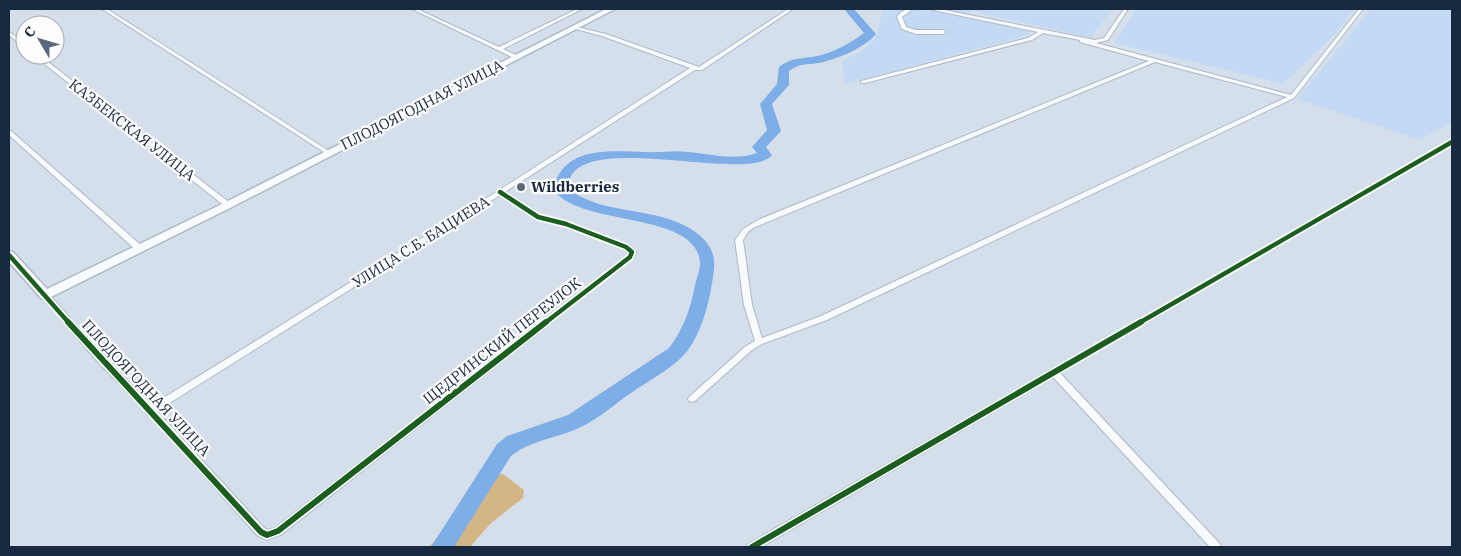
<svg xmlns="http://www.w3.org/2000/svg" width="1461" height="556" viewBox="0 0 1461 556" font-family="'IBM Plex Serif',serif">
<rect width="100%" height="100%" fill="#d5dfeb"/>
<path fill="#c4daf4" d="M883,9H1112L1091,38L972,11L969,17L1030,31L1028,35L845,84L842,62L868,46L876,37Z
M1136,9H1354L1336,33L1283,84L1114,43Z
M1373,9H1452V122L1420,140L1297,99L1370,10Z"/>
<path fill="#d4b686" d="M503,474L524,490L523,498L490,524L470,547H428L433,543L479,477Z"/>
<g fill="none" stroke-linecap="round" stroke-linejoin="round">
<path fill="#7eaee7" fill-rule="evenodd" d="M844,9H854L876,34C863,49 837,59 819,63C807,65 799,63 789,71V85L772,104L781,131L766,147L772,155C751,182 608,138 575,171C570,175 569,182 567,188C605,218 660,204 698,234C719,251 715,266 711,289C707,311 698,342 681,358C667,371 647,382 631,393C615,404 598,419 581,427C558,438 531,440 511,456L454,547H431L497,444L507,436L568,415L669,348C683,330 691,308 695,285C697,278 700,270 700,263C697,210 579,228 553,189C564,145 609,151 646,152C660,153 674,150 688,152C710,154 735,161 757,153L752,147L767,130L760,104L777,84L779,67C792,57 802,59 817,56C833,53 850,43 864,33Z"/>
<g stroke="#acb9c9" stroke-width="2">
<path id="street" d="M102,9H107L332,153L331,154H327Z
M412,9H417L499,47L577,9H582L503,49L518,56L519,57L516,59Z
M788,9H793L702,70H695L505,192L540,215L568,222L629,245L636,252L634,257L282,534L267,540L257,535L148,413L97,361L41,295L45,292L48,293L103,357L152,405L498,191L690,68L602,36L572,28V26L606,34L699,67ZM500,195L536,219L564,226L623,249L628,253L627,256L275,528L267,530L265,529L157,411Z
M908,9H913L902,17L906,27L916,30H943L946,32L943,34H916L902,29L897,17L901,12Z
M931,9H939L1095,40L1104,38L1124,9H1128L1108,40L1096,43L1291,95L1359,9H1363L1294,98L827,320L762,344L752,350L695,401L692,402L689,401L688,399L689,397L746,346L755,341L744,305L735,240L743,229L760,219L1149,61L1080,42V40L1043,33L1032,40L865,83H861V81L1028,38L1038,32L933,10ZM1155,62L1287,97L821,316L762,338L752,305L743,240L748,232L753,228Z
M9,32L25,43V48L9,35Z
M33,55H39L230,203L231,205L230,207H226Z
M9,130L11,131L143,247L144,249L143,251H137L9,135Z
M1452,140V144L1060,373L1220,544L1221,547H1210L1053,377L761,547H747L748,544Z"/>
</g>
<g stroke="#acb9c9" stroke-width="3">
<path id="secondary" d="M606,9H615L232,207L49,298H41L9,262V251L13,252L47,289L224,203Z"/>
</g>
<use href="#street" fill="#f9fafc" fill-rule="evenodd"/>
<use href="#secondary" fill="#f9fafc" fill-rule="evenodd"/>
<g stroke="#fdfdfd" stroke-width="8">
<path id="cycleway-far1" d="M500,192L538,217L566,224L626,247L632,252L630,257L545,323
M9,255L69,323
M1139,323L1452,142"/>
</g>
<g stroke="#fdfdfd" stroke-width="9">
<path id="cycleway" d="M68,322L261,532L267,535L278,531L546,322
M752,547L1141,322"/>
</g>
<use href="#cycleway-far1" stroke="#1b5e20" stroke-width="4.5"/>
<use href="#cycleway" stroke="#1b5e20" stroke-width="6"/>
</g>
<circle fill="#5a697c" stroke="#fdfdfd" stroke-width="2" cx="521" cy="187" r="5"/>
<g text-anchor="middle" stroke-width="4.5" stroke-linejoin="round" paint-order="stroke">
<g font-size="15" fill="#182a40" stroke="#fdfdfd">
<text transform="translate(422 105) rotate(-27)" y="5">ПЛОДОЯГОДНАЯ УЛИЦА</text>
<text transform="translate(132 130) rotate(38)" y="5">КАЗБЕКСКАЯ УЛИЦА</text>
<text transform="translate(421 242) rotate(-32)" y="5">УЛИЦА С.Б. БАЦИЕВА</text>
<text transform="translate(502 341) rotate(-38)" y="5">ЩЕДРИНСКИЙ ПЕРЕУЛОК</text>
<text transform="translate(146 388) rotate(47)" y="5">ПЛОДОЯГОДНАЯ УЛИЦА</text>
</g>
<g font-size="15" font-weight="bold" fill="#182a40" stroke="#fdfdfd" text-anchor="start">
<text x="531" y="192">Wildberries</text>
</g>
</g>
<rect width="1461" height="556" fill="none" stroke="#182a40" stroke-width="20"/>
<g transform="translate(40 40) rotate(308)"><circle r="24" fill="#fdfdfd" stroke="#a1a9b1"/>
<path d="M0-4L9 19L0 12L-9 19Z" fill="#5a697c"/>
<text y="-8" font-size="14" font-weight="bold" text-anchor="middle" fill="#182a40">С</text>
</g>
</svg>
